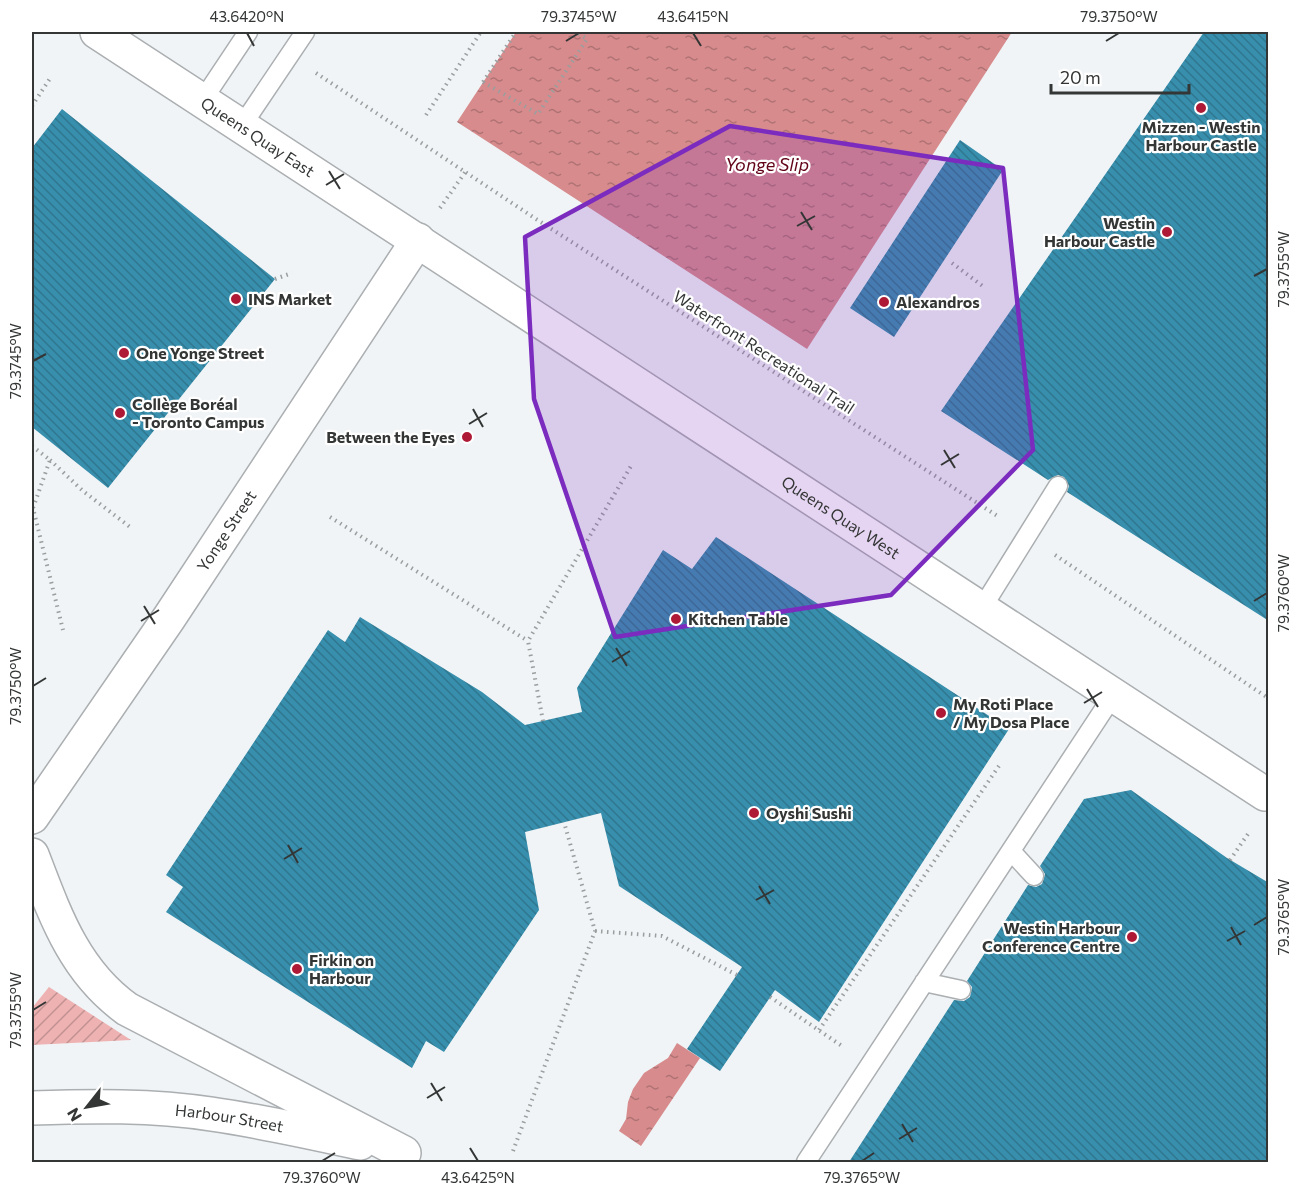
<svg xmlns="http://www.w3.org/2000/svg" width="1300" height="1194" viewBox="0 0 1300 1194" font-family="Commissioner,sans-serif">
<defs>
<pattern id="garden-furrows" width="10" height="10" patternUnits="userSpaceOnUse" patternTransform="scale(1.5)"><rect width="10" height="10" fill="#efb2b2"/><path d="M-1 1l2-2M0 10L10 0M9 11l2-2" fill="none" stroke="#c29292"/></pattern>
<pattern id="water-ripples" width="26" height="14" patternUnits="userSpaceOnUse" patternTransform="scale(1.5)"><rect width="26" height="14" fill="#d78b8c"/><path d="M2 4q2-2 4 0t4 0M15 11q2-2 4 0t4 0" fill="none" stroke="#af7273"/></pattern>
<pattern id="building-back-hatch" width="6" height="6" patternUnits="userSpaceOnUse" patternTransform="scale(1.5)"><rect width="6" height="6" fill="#378fad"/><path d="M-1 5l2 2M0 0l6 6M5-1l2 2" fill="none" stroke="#2f768e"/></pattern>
</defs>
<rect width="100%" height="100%" fill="#f0f4f6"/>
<path fill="url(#garden-furrows)" d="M49,987L131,1040L32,1045V1008Z"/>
<path fill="url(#water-ripples)" d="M516,32H1012L807,349L457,122Z
M677,1043L700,1058L641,1146L619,1131L626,1119L628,1102L633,1089L644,1073L668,1058Z"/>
<path fill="url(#building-back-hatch)" d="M1204,32H1269V621L1067,492L1069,486L1064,477L1058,475L1048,480L941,411Z
M62,109L275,279L108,488L32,427V148Z
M960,140L1003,170L894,337L850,308Z
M716,537L1009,729L819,1022L775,990L720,1071L687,1049L742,967L619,886L601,813L525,832L539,910L444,1052L426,1041L412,1068L166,912L183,887L166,875L328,630L345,642L360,617L482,692L525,725L582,712L577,688L663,550L692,569Z
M1131,790L1227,858L1269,883V1162H849L954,1000L964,1001L970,997L972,987L967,981L1028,885L1036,887L1042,884L1045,874L1040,866L1084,799Z"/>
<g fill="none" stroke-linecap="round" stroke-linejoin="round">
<g stroke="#abafb1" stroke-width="21">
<path id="service" d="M202,101L248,32
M241,127L305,32
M982,608L1058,486
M1011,851L1034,876
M924,982L961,990
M806,1162L1114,694"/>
</g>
<g stroke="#abafb1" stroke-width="36">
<g id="secondary">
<path id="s1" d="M32,817L169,618L418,240"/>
</g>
</g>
<g stroke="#abafb1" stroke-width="36">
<g id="primary">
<path id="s2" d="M97,32L1265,794"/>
</g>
</g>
<g stroke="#abafb1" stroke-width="36">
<g id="trunk">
<path d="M32,855C55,915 74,971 127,1009L404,1153"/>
<path id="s3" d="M32,1108C91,1106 152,1105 211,1114C261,1121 310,1132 360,1143"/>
</g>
</g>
<path stroke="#9b9e9f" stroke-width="4" stroke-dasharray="1.5 4.5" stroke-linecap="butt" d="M626,32L629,33L631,32
M316,73L536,219L999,517
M483,82L538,114L587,39L576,32
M483,82L516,32
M32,106L51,77
M426,115L481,32
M440,208L466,171
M952,263L984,287
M275,279L292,273
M32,446L50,460L33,508L63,630
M50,460L83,491L130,527
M330,517L528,641
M1055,555L1268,698
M543,721L528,641L631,466
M1230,860L1250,831
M595,931L662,936L737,975
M770,997L842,1046
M819,1030L1001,763
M513,1151L595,931L564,822"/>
<use href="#service" stroke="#fff" stroke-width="18"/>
<use href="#secondary" stroke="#fff" stroke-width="33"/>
<use href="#primary" stroke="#fff" stroke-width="33"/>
<use href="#trunk" stroke="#fff" stroke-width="33"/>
</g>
<path fill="#7b2cbf" fill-opacity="0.2" stroke="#7b2cbf" stroke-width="4.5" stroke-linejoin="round" d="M730,126L1003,168L1033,450L891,595L615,637L534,399L525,237Z"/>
<path fill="none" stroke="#343636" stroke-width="2" d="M247,33L254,46M693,33L701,46M566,41L579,33M1106,41L1119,33M329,171L340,189M326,185L344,174M801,212L812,230M797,226L815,216M1254,276L1267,269M33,361L46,354M473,409L483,427M469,424L487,413M944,450L955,468M941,465L959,454M1254,601L1267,593M144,606L155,624M141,621L159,610M616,648L627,666M612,662L630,651M33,686L46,678M1087,689L1098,707M1084,703L1102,692M288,845L298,863M284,859L302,848M759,886L770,904M756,900L774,890M1254,925L1267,917M1231,927L1241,945M1227,941L1245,931M33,1010L46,1002M431,1083L442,1101M427,1098L445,1087M902,1124L913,1142M899,1139L917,1128M470,1148L478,1161M322,1161L335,1153M862,1161L874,1153"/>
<g fill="#ae1a35" stroke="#fff" stroke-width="2">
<circle cx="1201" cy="108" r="6"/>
<circle cx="1167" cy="232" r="6"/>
<circle cx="236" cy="299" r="6"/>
<circle cx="884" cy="302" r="6"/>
<circle cx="124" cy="353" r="6"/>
<circle cx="120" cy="413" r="6"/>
<circle cx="467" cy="437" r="6"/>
<circle cx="676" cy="619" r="6"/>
<circle cx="941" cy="713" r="6"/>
<circle cx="754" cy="813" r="6"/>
<circle cx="1132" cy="937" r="6"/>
<circle cx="297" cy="969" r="6"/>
</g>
<g text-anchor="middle" stroke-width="4.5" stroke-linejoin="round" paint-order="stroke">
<g font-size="16" font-weight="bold" fill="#343636" stroke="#fff" text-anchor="start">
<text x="1201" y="133" text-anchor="middle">Mizzen - Westin<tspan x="1201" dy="18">Harbour Castle</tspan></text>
<text x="1155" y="229" text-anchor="end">Westin<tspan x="1155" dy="18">Harbour Castle</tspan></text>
<text x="248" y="305">INS Market</text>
<text x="896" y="308">Alexandros</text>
<text x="136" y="359">One Yonge Street</text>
<text x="132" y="410">Collège Boréal<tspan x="132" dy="18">- Toronto Campus</tspan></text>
<text x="455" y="443" text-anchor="end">Between the Eyes</text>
<text x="688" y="625">Kitchen Table</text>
<text x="953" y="710">My Roti Place<tspan x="953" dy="18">/ My Dosa Place</tspan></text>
<text x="766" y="819">Oyshi Sushi</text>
<text x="1120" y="934" text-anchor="end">Westin Harbour<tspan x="1120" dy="18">Conference Centre</tspan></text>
<text x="309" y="966">Firkin on<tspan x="309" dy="18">Harbour</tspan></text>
</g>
<g font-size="16" fill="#343636" stroke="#fff">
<text dy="6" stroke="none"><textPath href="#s2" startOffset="192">Queens Quay East</textPath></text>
<text transform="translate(764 352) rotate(33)" y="6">Waterfront Recreational Trail</text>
<text dy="6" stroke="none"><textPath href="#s2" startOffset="888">Queens Quay West</textPath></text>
<text dy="6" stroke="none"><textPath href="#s1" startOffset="346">Yonge Street</textPath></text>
<text dy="6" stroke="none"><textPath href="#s3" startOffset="198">Harbour Street</textPath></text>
</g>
<g font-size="18" font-style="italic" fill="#620317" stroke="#fff">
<text x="767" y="171">Yonge Slip</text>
</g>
</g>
<rect width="1300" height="1194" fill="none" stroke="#ffffff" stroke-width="66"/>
<g transform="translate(87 1107) rotate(239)" stroke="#ffffff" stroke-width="4.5" paint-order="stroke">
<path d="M0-4.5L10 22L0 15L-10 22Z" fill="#343636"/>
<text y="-9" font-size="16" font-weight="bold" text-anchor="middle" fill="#343636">N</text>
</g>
<path d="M1051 84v9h138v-9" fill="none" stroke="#343636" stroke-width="3"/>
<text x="1060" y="84" font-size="18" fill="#343636" stroke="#ffffff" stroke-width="4.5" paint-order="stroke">20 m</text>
<rect x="33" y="33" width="1234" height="1128" fill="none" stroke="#343636" stroke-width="2"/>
<g font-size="15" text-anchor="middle" fill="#343636">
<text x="247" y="22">43.6420°N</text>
<text x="579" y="22">79.3745°W</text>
<text x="693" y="22">43.6415°N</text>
<text x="1119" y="22">79.3750°W</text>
<text transform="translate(1284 269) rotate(-90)" y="5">79.3755°W</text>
<text transform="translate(16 361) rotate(-90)" y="5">79.3745°W</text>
<text transform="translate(1284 593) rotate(-90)" y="5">79.3760°W</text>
<text transform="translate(16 686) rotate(-90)" y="5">79.3750°W</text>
<text transform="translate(1284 917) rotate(-90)" y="5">79.3765°W</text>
<text transform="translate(16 1010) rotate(-90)" y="5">79.3755°W</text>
<text x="322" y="1183">79.3760°W</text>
<text x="478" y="1183">43.6425°N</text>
<text x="862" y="1183">79.3765°W</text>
</g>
</svg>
